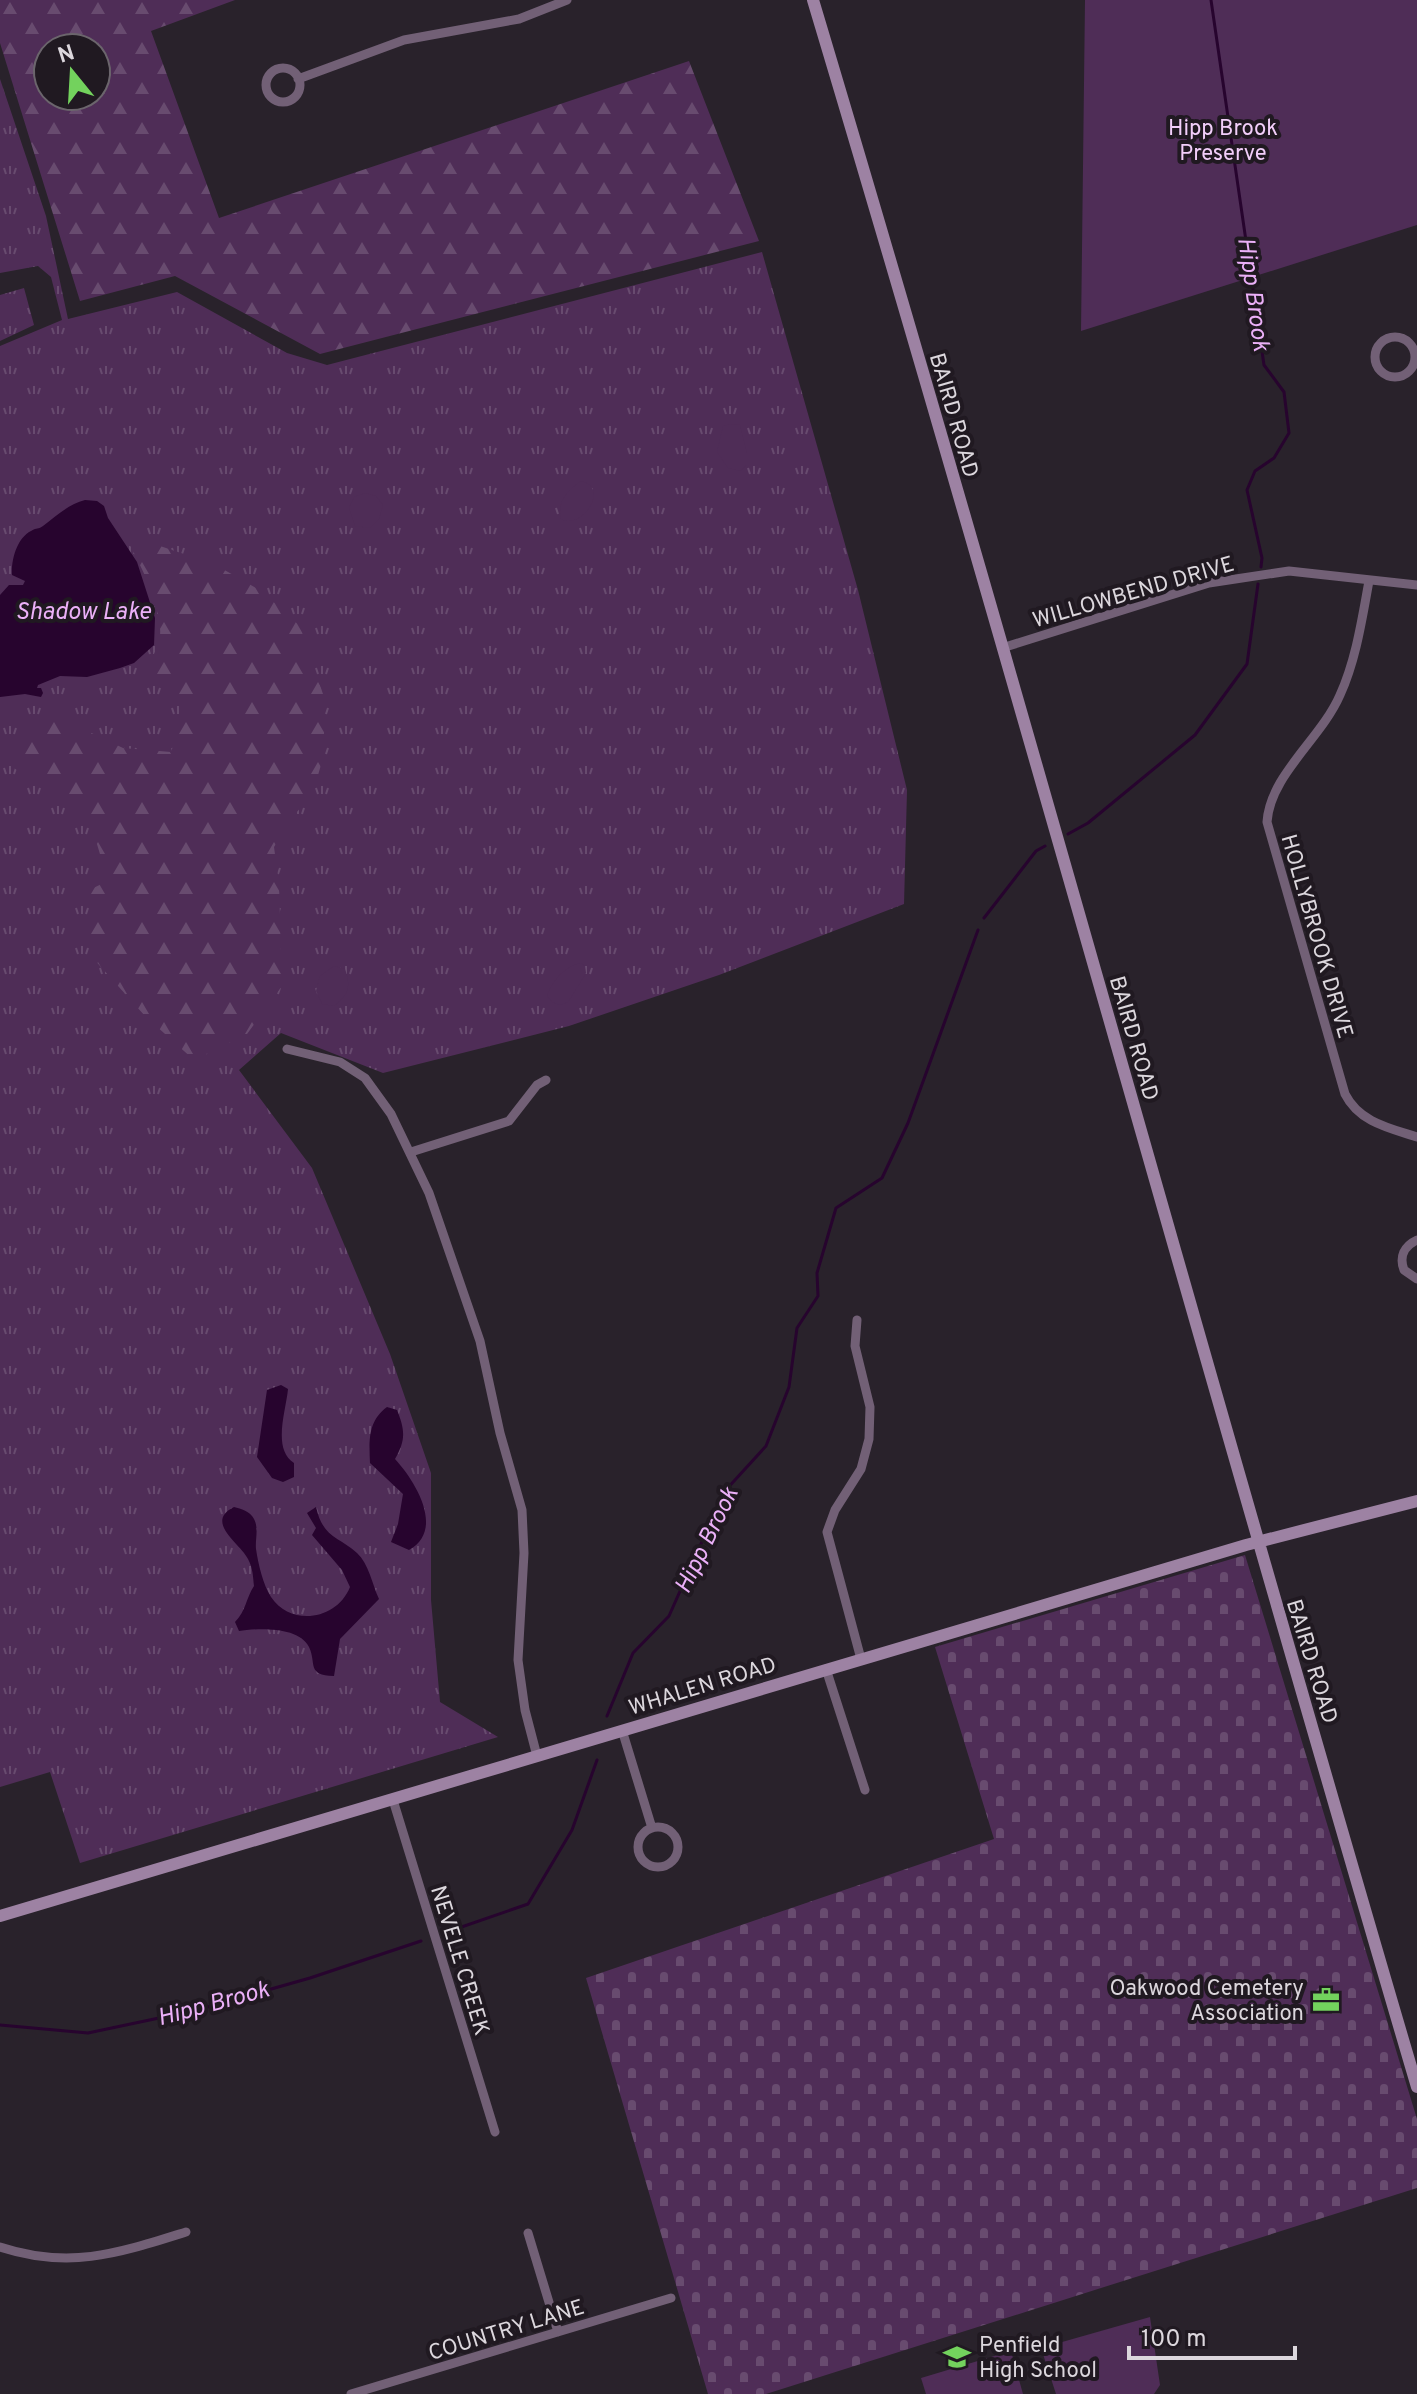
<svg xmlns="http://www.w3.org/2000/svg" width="1417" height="2394" viewBox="0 0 1417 2394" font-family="Overpass,sans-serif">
<defs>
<pattern id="grass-tufts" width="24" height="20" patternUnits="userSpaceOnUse" patternTransform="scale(2)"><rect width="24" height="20" fill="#4f2d57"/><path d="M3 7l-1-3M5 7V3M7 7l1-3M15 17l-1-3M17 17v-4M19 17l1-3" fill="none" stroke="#684b6f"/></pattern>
<pattern id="forest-firs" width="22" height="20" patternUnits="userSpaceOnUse" patternTransform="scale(2)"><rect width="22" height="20" fill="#4f2d57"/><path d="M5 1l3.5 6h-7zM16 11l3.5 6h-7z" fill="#684b6f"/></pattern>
<pattern id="cemetery-stones" width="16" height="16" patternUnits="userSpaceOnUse" patternTransform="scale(2)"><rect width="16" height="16" fill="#4f2d57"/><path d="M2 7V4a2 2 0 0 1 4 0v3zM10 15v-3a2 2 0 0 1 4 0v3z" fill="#684b6f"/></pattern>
</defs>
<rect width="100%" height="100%" fill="#29222b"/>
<path fill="url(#grass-tufts)" d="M0,79L46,216L68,319L177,292L287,353L327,365L762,252L858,590L907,790L904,904L719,975L569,1026L383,1073L281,1033L239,1070L312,1168L390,1354L431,1473V1600L440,1702L498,1737L80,1863L50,1772L0,1787V346L62,320L51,277L38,266L0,273Z
M24,288L34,325L0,341V295Z"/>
<path fill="url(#forest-firs)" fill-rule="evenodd" d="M0,0H235L151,31L219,218L689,61L759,241L320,354L175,276L80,301L0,43ZM96,48V96H48V48Z
M127,540L157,545L214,564L263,592L300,626L324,697V754L313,793L291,819L274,847L279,884L282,986L247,1034L194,1060L145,1016L92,957L89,890L108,881L91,824L14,768L17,739L43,723L64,720L123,748L171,752L182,720L176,686L159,679L149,666C152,658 156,650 159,642C166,614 141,565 127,540Z"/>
<path fill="url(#cemetery-stones)" d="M1245,1555L1417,2119V2188L766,2394H708L586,1978L994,1839L935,1647Z"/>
<path fill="#4f2d57" d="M1085,0H1417V225L1081,331Z
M731,424L740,425L747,453V465L740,471L728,468L717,452L723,426Z
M581,481C611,488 581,531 561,519C557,501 567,491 581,481Z
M365,493L376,496L383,505L379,519L370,528L355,526L349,508L354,497Z
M581,963L585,966L586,973L568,1002L560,1005L552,1002L547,996C552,981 565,966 581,963Z
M334,966L345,969C351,987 349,995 334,1006L322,1004L316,991L320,976Z
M1150,2317L1160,2385L1154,2394H1056L1041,2348Z
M1011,2351L1023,2394H926L921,2378Z"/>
<path fill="#27042e" d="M85,500L97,501L104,506L108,518L137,562L155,618L154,645L134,663L120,668L87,677L60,676L38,685L37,688H41L43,693L41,697L25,694L0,697V595L9,585H23L25,581L12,575C11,560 17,538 31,531C38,527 37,530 43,526C56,516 69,504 85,500Z
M281,1385L288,1389C286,1411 272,1449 294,1463V1477L283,1482L272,1478L257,1457L267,1390Z
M387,1407L397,1410C405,1430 406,1440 395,1459C416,1482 445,1530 409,1550L391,1542L398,1524L403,1494L370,1463C369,1440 368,1421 387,1407Z
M234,1507C241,1509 250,1511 254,1519C259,1528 255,1540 256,1549C258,1563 263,1585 271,1597C291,1627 337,1620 350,1587L342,1570L312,1535L316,1528L307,1513L316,1507C323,1538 338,1536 357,1553C369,1564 372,1584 379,1599L340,1639L334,1676C306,1675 317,1664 309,1647C299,1626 257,1628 239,1631L235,1622C246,1611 246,1598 254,1586C253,1577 253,1568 248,1559C240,1543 204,1522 234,1507Z"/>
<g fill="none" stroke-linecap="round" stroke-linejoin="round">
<path stroke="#27042e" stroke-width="3" d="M1211,0L1264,365L1284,392L1289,433L1274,458L1255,471L1247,490L1262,558L1261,567
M1068,834L1088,823L1195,735L1247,664L1258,584
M984,918L1036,851L1045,846
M607,1716L633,1653L669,1616L724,1492L766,1446L789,1387L797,1328L818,1296L817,1273L836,1208L882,1178L908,1123L978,930
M447,1932L528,1904L572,1830L597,1760
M0,2025L88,2033L197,2010L310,1978L421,1941"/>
<path stroke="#726076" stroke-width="9" d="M266 85a17 17 0 1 1 34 0a17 17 0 1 1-34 0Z
M298,79L404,40L519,19L567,0
M1375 357a20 20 0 1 1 40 0a20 20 0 1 1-40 0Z
M1369,581C1362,619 1356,660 1340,695C1321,739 1270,775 1267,822L1345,1094C1359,1122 1389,1128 1417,1137
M1002,648L1209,583L1289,571L1417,585
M287,1049L340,1062L365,1078L391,1114L429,1193L480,1341L500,1433L522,1510L524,1553L518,1660L525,1710L537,1756
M411,1152L509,1121L537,1085L546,1080
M1417,1240C1404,1246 1399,1257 1404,1270L1417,1279
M857,1320L855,1346L870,1407L869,1439L861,1469L835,1510L827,1532L861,1659
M826,1669L865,1790
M622,1730L652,1828
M393,1800L495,2132
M638 1847a20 20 0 1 1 40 0a20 20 0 1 1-40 0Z
M528,2233L558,2332
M0,2247C70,2270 119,2253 186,2232
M351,2394L671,2298"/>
<path stroke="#9d82a3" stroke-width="12" d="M813,0C1021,694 1212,1393 1417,2087
M0,1916L1246,1545L1417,1501"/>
</g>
<defs>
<g id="office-bare" transform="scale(2.16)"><path d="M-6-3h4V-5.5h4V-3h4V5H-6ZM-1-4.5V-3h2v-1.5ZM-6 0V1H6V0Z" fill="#73d25d" stroke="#201921" stroke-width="2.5" paint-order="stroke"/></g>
<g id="school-bare" transform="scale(2.16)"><path d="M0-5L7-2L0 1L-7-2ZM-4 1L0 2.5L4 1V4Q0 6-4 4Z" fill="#73d25d" stroke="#201921" stroke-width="2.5" paint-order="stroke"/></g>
</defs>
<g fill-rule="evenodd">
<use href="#office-bare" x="1326" y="2000"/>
<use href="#school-bare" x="957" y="2357"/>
</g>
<g text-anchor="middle" stroke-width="8" stroke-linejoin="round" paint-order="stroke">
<g font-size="22" fill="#f2cefa" stroke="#201921">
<text x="1223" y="135">Hipp Brook<tspan x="1223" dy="25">Preserve</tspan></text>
</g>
<g font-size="22" fill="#dcd7dd" stroke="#201921">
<text transform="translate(955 415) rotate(74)" y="8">BAIRD ROAD</text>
<text transform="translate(1133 591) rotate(-16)" y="8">WILLOWBEND DRIVE</text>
<text transform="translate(1318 936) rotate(74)" y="8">HOLLYBROOK DRIVE</text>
<text transform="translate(1135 1038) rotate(74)" y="8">BAIRD ROAD</text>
<text transform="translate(1313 1661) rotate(73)" y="8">BAIRD ROAD</text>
<text transform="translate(702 1685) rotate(-17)" y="8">WHALEN ROAD</text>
<text transform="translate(461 1960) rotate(73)" y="8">NEVELE CREEK</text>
<text transform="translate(506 2329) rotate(-17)" y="8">COUNTRY LANE</text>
</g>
<g font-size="22" fill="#dcd7dd" stroke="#201921" text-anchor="end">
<text x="1304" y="1995">Oakwood Cemetery<tspan x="1304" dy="25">Association</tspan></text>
<text x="979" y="2352" text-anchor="start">Penfield<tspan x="979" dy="25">High School</tspan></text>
</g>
<g font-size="24" font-style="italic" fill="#ebb0f8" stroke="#201921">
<text transform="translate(1254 294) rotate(82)" y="8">Hipp Brook</text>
<text x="83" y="619">Shadow Lake</text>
<text transform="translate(706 1540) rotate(-64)" y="8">Hipp Brook</text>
<text transform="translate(213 2003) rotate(-15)" y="8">Hipp Brook</text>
</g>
</g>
<g transform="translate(72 72) rotate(342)"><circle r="38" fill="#201921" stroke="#6b656c" stroke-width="2"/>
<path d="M0-6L14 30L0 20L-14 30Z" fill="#73d25d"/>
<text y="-12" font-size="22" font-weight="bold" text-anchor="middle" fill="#dcd7dd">N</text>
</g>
<path d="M1129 2346v12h166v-12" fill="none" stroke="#dcd7dd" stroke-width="4"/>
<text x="1141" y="2346" font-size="24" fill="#dcd7dd" stroke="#201921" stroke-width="6" paint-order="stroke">100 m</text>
</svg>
